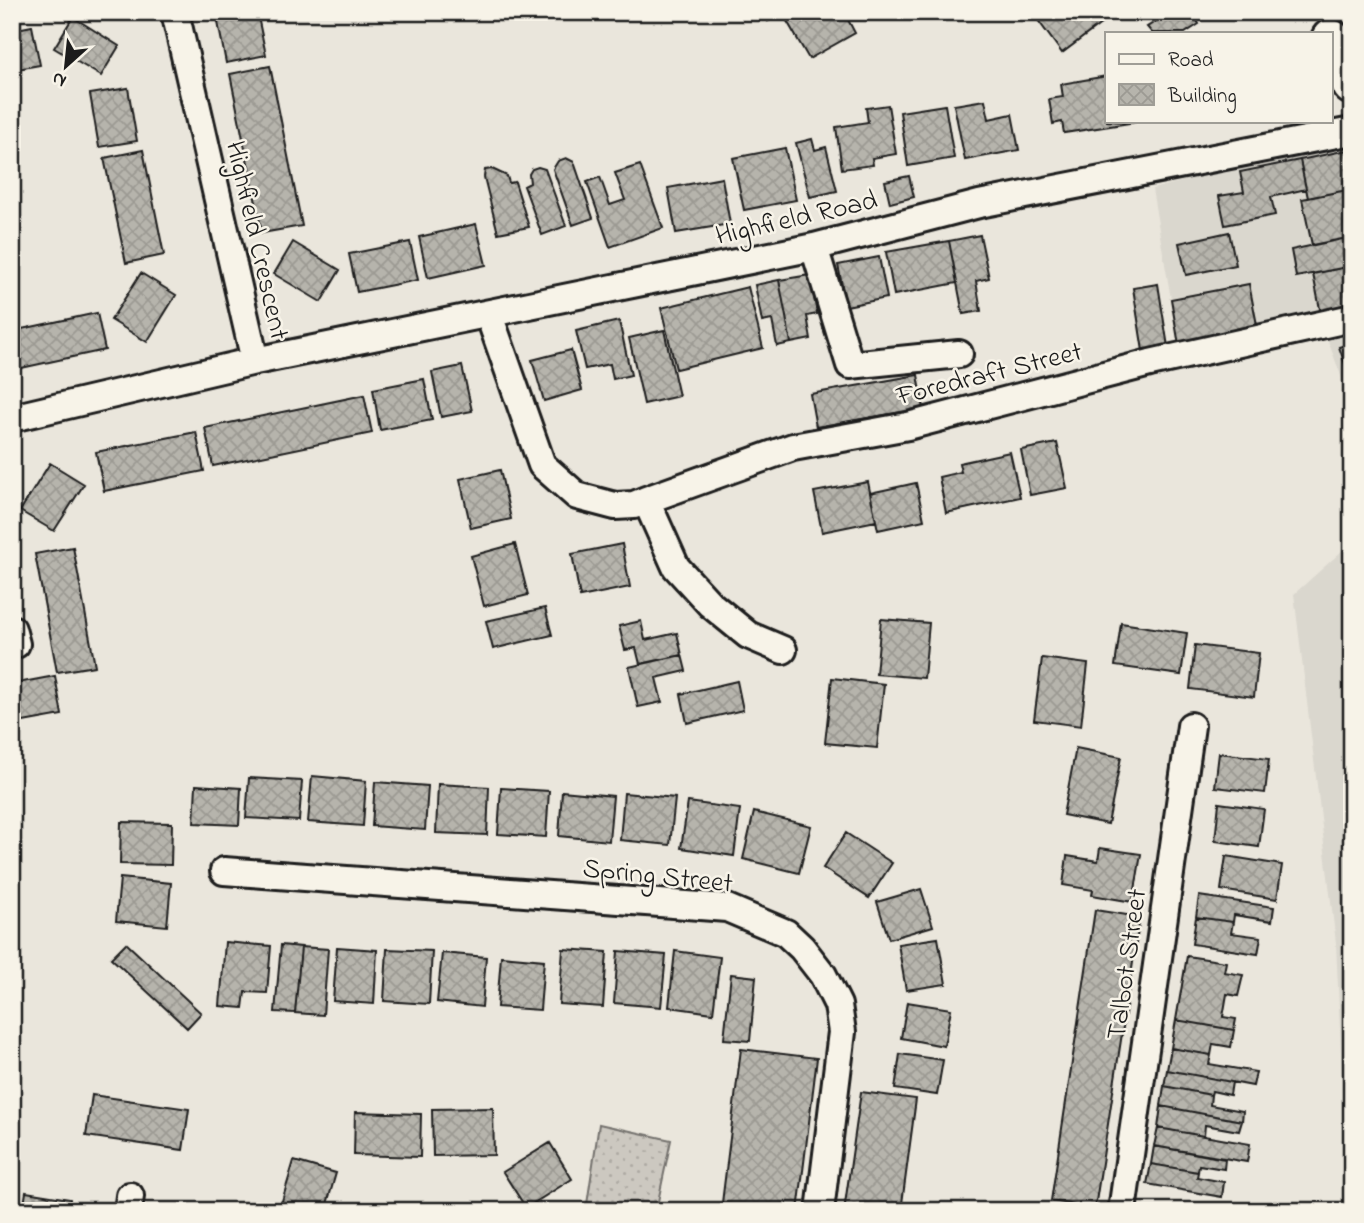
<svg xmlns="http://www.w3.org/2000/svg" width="1364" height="1223" viewBox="0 0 1364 1223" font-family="'Indie Flower',sans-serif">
<defs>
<pattern id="grass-dots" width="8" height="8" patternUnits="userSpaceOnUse" patternTransform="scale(1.75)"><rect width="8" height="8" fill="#ccc8c0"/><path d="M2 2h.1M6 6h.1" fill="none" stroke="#afaba4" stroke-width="1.8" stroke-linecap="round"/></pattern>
<pattern id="building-cross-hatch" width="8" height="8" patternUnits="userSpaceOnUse" patternTransform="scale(1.75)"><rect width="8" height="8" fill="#b6b4ac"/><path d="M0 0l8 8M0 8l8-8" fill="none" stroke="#9c9a93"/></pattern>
</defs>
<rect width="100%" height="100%" fill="#eae6dc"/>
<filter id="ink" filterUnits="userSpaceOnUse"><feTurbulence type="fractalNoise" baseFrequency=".0143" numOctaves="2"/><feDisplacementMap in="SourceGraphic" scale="14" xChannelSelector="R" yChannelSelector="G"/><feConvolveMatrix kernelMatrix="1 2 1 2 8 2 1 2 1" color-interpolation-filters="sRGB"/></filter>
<g filter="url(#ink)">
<path fill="#dad7ce" d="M1352,137V405L1319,317L1179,345L1152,189Z
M1352,542V1185L1347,1182L1336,943L1294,594Z"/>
<path fill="url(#grass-dots)" stroke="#74726e" stroke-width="2" d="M599,1124L671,1140L656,1211H586Z"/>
<path fill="url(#building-cross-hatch)" stroke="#1c1c1c" stroke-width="2" d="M216,12H257L266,55L226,63Z
M764,12H785L768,21Z
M802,12H844L855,33L809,59L787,21Z
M1032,12H1094L1102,23L1062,53Z
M1171,12H1192L1199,24L1185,33H1152L1147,27Z
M73,17L119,46L101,76L54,48Z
M32,26L40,65L12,70V30Z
M270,66L302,226L262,233L230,74Z
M1107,76V121L1136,122L1064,133L1062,122L1053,124L1049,99L1063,97L1061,84Z
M128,88L137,141L99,147L90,94Z
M985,100L989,119L1012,114L1019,150L965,160L954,105Z
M888,105L896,154L872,158L873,165L842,169L836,127L868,122L866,108Z
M945,105L954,158L908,166L900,112Z
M812,139L815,150L826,147L837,191L810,197L796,143Z
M785,148L796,200L744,210L733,158Z
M1352,149V189L1308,198L1300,160Z
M143,150L164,255L126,263L104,158Z
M566,158L574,162L593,218L573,225L553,169L558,161Z
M1300,160L1306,189L1271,197L1275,215L1225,225L1219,196L1244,192L1240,172Z
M640,165L663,228L610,247L587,182L600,177L610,205L625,200L615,173Z
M538,167L545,169L566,226L542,235L524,186L530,183L529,174L532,169Z
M492,169L507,176L509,183L515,182L529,227L498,233L484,177L485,170Z
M909,176L914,197L890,203L885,181Z
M722,178L730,224L676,233L668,188Z
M1352,189V237L1312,245L1302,199Z
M476,224L486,265L428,278L419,237Z
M1229,232L1236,265L1186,275L1179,243Z
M980,235L989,278L976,281L981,311L963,314L949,241Z
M1352,237V266L1296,277L1291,250Z
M949,241L957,283L894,295L886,252Z
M293,242L340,270L321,302L274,274Z
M410,242L418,280L357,292L349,254Z
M879,257L887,298L846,306L838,265Z
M1352,266V308L1321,314L1313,274Z
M141,273L176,295L147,342L111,320Z
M810,275L817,314L807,316L811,339L791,343L779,280Z
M779,280L791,343L777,346L772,320L762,322L755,285Z
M1158,284L1168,347L1143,351L1133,288Z
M1249,284L1258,330L1179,345L1171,299Z
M748,287L763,348L676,369L661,308Z
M97,313L105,350L12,370V331Z
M619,321L631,375L613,379L610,364L585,369L576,331Z
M664,330L679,396L644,404L629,338Z
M1352,343V384L1339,347Z
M571,350L582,390L544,401L532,360Z
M462,366L472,411L441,417L432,372Z
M918,375L924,408L816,427L810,394Z
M424,379L432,420L380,430L373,389Z
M364,395L372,433L213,466L205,428Z
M196,432L204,471L104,491L96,452Z
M1057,443L1067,488L1030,495L1021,450Z
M1010,452L1020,497L946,513L939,477L961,472L959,463Z
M50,463L84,484L54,531L20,511Z
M500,470L511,519L471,528L460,479Z
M868,482L876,521L822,532L814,492Z
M916,483L924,520L878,530L870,493Z
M515,544L528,595L484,606L471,556Z
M622,544L630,587L580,597L572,554Z
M73,547L95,666L57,672L35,554Z
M545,608L552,635L493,649L486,621Z
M881,619L929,623L924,678L876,674Z
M641,621L645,640L677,633L682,655L640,664L636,648L625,650L619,626Z
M1121,623L1187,633L1181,675L1115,666Z
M1195,645L1259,653L1254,697L1190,689Z
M682,655L686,671L656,678L662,702L638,707L629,667Z
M1042,658L1088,664L1081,726L1034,720Z
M55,676L62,715L12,724V684Z
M832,678L884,684L877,748L825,743Z
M737,681L743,710L687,723L681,694Z
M1076,748L1121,757L1108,824L1063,815Z
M1219,753L1269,759L1265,793L1215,787Z
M312,776L366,781L363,826L308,822Z
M249,778L302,781L299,821L246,818Z
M375,782L428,786L425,830L372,826Z
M438,784L489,787L487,835L436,833Z
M196,785L241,788L239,825L194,823Z
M501,788L549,791L546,837L498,834Z
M562,791L613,796L609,841L559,836Z
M624,793L675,798L670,845L620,840Z
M688,802L740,809L734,856L681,848Z
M1219,803L1264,809L1259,847L1215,841Z
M754,812L811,826L799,873L743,859Z
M121,822L172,823L171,865L120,864Z
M846,833L892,863L869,898L823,868Z
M1100,848L1141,854L1133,902L1092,895L1093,890L1063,885L1067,856L1098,861Z
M1226,856L1282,865L1277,899L1221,890Z
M120,878L171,883L167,926L116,921Z
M921,889L933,926L889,939L877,902Z
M1199,896L1274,907L1272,921L1234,915L1233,922L1196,917Z
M1095,910L1140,917L1095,1208L1051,1201Z
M1196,917L1233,922L1231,933L1261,937L1258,954L1192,944Z
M938,938L946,984L906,990L898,944Z
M225,942L271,946L267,993L245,992L243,1008L220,1006Z
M126,943L201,1013L187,1028L111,958Z
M281,945L301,947L295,1013L275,1012Z
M301,947L328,949L323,1015L295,1013Z
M337,947L377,950L374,1004L333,1001Z
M387,949L432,951L429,1004L384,1001Z
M563,949L607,952L603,1007L559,1004Z
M618,951L666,955L661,1007L614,1003Z
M675,951L720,957L713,1013L669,1007Z
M442,953L486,957L482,1007L437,1002Z
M501,956L544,960L540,1010L497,1007Z
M1187,956L1226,962L1224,972L1243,975L1238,996L1227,994L1223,1017L1236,1019L1234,1030L1176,1020Z
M731,974L756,977L750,1041L724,1039Z
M907,1002L951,1009L944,1046L901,1038Z
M1176,1020L1234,1030L1231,1047L1213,1044L1211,1055L1171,1048Z
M1171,1048L1211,1055L1209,1064L1256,1072L1253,1086L1167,1070Z
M741,1049L817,1058L798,1211H721Z
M900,1054L943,1060L937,1095L895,1089Z
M1167,1070L1232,1082L1230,1095L1212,1091L1211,1095L1164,1086Z
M1164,1086L1211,1095L1210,1105L1243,1111L1242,1121L1161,1106Z
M861,1092L916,1099L901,1211H844Z
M92,1095L189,1109L183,1150L86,1136Z
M1161,1106L1242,1121L1239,1131L1205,1125L1204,1136L1158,1128Z
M493,1108L494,1155L433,1156L432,1109Z
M355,1112L421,1114L420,1157L354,1155Z
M1158,1128L1250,1144L1247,1162L1154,1146Z
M550,1143L572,1179L526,1208L503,1172Z
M1154,1146L1225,1159L1224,1169L1199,1165L1198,1172L1151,1164Z
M294,1161L336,1173L325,1211H279Z
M1151,1164L1198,1172L1197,1177L1224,1182L1222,1197L1147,1184Z
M26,1192L70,1199L68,1211H23Z"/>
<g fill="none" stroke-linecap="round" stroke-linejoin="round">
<g stroke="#1c1c1c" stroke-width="32">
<path id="street" d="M814,247L850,365L959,354
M489,315L542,465L577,496L615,506L634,505L646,500L676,567L710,604L748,635L783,650
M255,361L814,247L979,204L1352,131
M12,418L255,361L175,12
M646,500L793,447L908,426L1150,363L1352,318
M12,629L16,644L12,645
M224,871L727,908L786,933L802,948L823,975L838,1005L842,1032L820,1211
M128,1211L130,1196
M1122,1211L1191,726"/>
</g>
<g stroke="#1c1c1c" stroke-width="44">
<path id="highway" d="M1331,39L1352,85"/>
</g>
<use href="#street" stroke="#f7f3e8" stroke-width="26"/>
<use href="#highway" stroke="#f7f3e8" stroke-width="38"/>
</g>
</g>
<g text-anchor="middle" stroke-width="5" stroke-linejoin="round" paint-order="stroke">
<g font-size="28" fill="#1c1c1c" stroke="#f7f3e8">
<text transform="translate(796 216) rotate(-13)" y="10">Highfield Road</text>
<text transform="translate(259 240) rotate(77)" y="10">Highfield Crescent</text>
<text transform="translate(989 372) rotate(-14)" y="10">Foredraft Street</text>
<text transform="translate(658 874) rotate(6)" y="10">Spring Street</text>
<text transform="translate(1125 964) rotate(-82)" y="10">Talbot Street</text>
</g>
</g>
<rect width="1364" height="1223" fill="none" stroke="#f7f3e8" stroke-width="42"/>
<rect x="21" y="21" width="1322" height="1181" fill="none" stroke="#1c1c1c" stroke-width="2.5" filter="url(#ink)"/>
<rect x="1105" y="32" width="228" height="91" fill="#f7f3e8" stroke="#9f9d96" stroke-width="2"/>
<rect x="1119" y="54" width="35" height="10" fill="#f7f3e8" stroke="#9f9d96" stroke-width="2"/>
<text x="1168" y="66" font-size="21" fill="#1c1c1c">Road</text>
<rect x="1119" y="84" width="35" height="21" fill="url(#building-cross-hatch)" stroke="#9f9d96" stroke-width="2"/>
<text x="1168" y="102" font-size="21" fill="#1c1c1c">Building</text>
<g transform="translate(66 66) rotate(207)" stroke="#f7f3e8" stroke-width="5" paint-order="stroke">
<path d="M0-5L12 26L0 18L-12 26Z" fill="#1c1c1c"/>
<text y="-10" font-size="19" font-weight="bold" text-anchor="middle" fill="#1c1c1c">N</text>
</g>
</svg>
